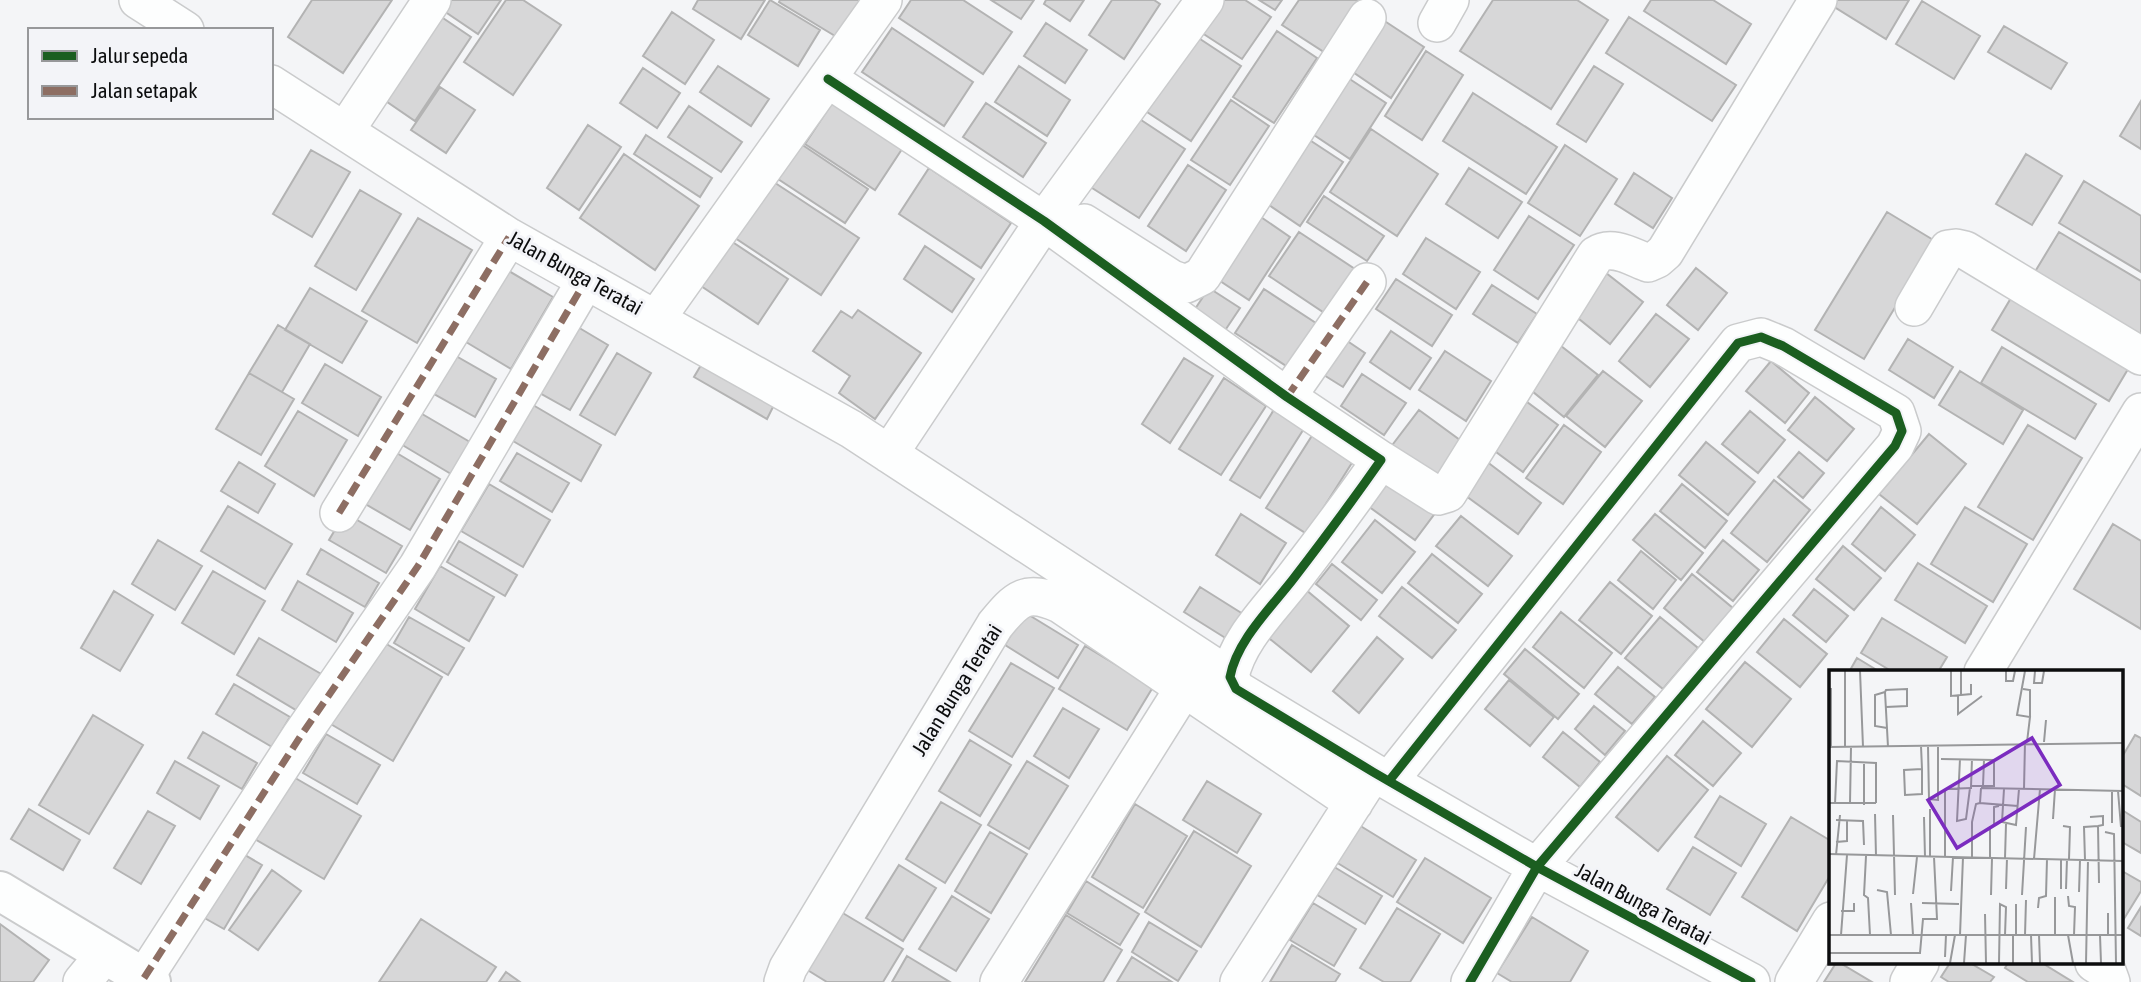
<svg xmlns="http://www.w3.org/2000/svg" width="2141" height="982" viewBox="0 0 2141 982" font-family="'Asap Condensed',sans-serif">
<rect width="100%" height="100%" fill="#f4f5f7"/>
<path fill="#d7d7d8" stroke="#b3b3b3" stroke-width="2" d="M312,0H392L343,73L288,37Z
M447,0H501L478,34L441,9Z
M506,0H523L561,25L513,95L464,62Z
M698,0H765L741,39L693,9Z
M770,0L820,30L798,66L748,35Z
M780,0H864L840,39L779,2Z
M911,0H963L1012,32L983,74L899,18Z
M991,0H1034L1021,19Z
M1046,0H1084L1070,21L1044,4Z
M1112,0H1154L1160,4L1124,59L1089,35Z
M1219,0H1245L1271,17L1242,59L1199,31Z
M1259,0H1282L1275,10Z
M1299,0H1358L1324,52L1282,25Z
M1493,0H1577L1608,20L1551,109L1460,51Z
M1651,0H1713L1751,24L1726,64L1644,11Z
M1823,0H1909L1886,39Z
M1922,1L1980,36L1954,79L1896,44Z
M434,12L471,37L415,121L377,95Z
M672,12L714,40L685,84L643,56Z
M1377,16L1424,47L1391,98L1344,66Z
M1629,17L1736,85L1712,121L1606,53Z
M1046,23L1087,50L1065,83L1024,56Z
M2004,26L2067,63L2051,89L1988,52Z
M892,28L973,82L944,126L862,72Z
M1277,31L1317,58L1274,123L1233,97Z
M1194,35L1241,66L1191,141L1144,110Z
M1426,51L1463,75L1422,140L1385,116Z
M718,66L769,99L751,126L700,92Z
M1019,66L1070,100L1047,136L995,102Z
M1594,66L1623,84L1586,142L1557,124Z
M643,68L680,93L657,128L620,103Z
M1339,72L1386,103L1350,159L1302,127Z
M440,87L475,110L446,153L411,130Z
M1473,93L1557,147L1526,194L1443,141Z
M836,97L906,143L875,190L805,144Z
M1231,100L1269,126L1230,185L1191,160Z
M2141,101V149L2120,136Z
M986,103L1046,143L1023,177L963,137Z
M689,106L742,142L721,172L668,137Z
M1135,116L1185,149L1139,218L1089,186Z
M588,125L621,147L579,210L547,188Z
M1371,129L1438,174L1397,236L1330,192Z
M646,135L712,178L700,197L634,154Z
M1302,135L1343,162L1300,226L1260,199Z
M801,144L868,189L845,223L778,179Z
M1565,145L1617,179L1580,236L1528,203Z
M311,150L350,172L312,237L273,214Z
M624,154L699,206L655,270L580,218Z
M2026,154L2062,176L2032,225L1996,204Z
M1188,165L1226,190L1186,251L1148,226Z
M929,168L1011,223L981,268L899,214Z
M1469,168L1522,202L1498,238L1446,204Z
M1634,173L1672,198L1653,228L1615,204Z
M763,175L859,238L821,295L726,232Z
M2084,181L2141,216V272L2059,223Z
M360,190L401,214L356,290L315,266Z
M1324,196L1384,236L1367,261L1307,222Z
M1887,212L1935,241L1864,359L1815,330Z
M1255,213L1290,237L1249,300L1214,277Z
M1529,216L1574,245L1538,299L1494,270Z
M418,218L472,250L417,343L362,311Z
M1299,232L1358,271L1329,316L1269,276Z
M2059,232L2141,281V340L2033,275Z
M725,237L788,279L758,324L695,282Z
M1426,238L1480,272L1456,309L1403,274Z
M925,246L974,279L952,312L904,279Z
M502,267L553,297L511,369L461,339Z
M1696,268L1727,293L1698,330L1667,305Z
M1601,269L1643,302L1610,344L1568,310Z
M1396,279L1452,315L1432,346L1376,309Z
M1492,285L1537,314L1518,343L1473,314Z
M310,288L367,321L342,363L285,330Z
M1209,288L1240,308L1222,335L1191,315Z
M1264,289L1322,327L1294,371L1235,333Z
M2014,293L2131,364L2109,401L1992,330Z
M858,310L921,353L875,419L839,393L850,376L813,351L841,311L852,318Z
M1656,314L1689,339L1650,387L1619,361Z
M278,325L310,344L282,392L249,373Z
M576,326L608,345L570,410L538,392Z
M1391,331L1431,358L1410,389L1370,362Z
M1334,332L1365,353L1343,387L1311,367Z
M1908,339L1953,367L1934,398L1889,370Z
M1556,342L1598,375L1564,417L1522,383Z
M2002,347L2096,404L2075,439L1981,383Z
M1445,351L1491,381L1466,421L1419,390Z
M449,352L496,379L475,417L427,390Z
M617,353L651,373L615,435L580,415Z
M1184,358L1213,376L1170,443L1142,424Z
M704,360L776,401L767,419L694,377Z
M1771,361L1809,393L1785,423L1746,391Z
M325,364L381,397L358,436L302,403Z
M1603,371L1642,401L1605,447L1566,416Z
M1960,371L2023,410L2003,444L1939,405Z
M249,373L294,399L261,455L216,429Z
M1362,374L1406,403L1384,435L1341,406Z
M1224,378L1266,406L1221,475L1179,449Z
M1519,396L1558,425L1523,472L1484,443Z
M1815,397L1854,429L1827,461L1788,430Z
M533,405L601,445L581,481L513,441Z
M1275,408L1305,427L1260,498L1230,480Z
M1419,410L1464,443L1436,482L1390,448Z
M298,411L347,440L314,496L265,466Z
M417,411L470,442L451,474L399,443Z
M1750,411L1785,440L1758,473L1722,444Z
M1564,425L1601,452L1563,504L1526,478Z
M2028,425L2082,458L2033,540L1978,507Z
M1315,431L1355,458L1307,534L1266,508Z
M1929,434L1966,464L1917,524L1879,494Z
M1706,442L1755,482L1728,515L1679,475Z
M385,446L440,479L410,530L355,498Z
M1799,452L1824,473L1803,498L1778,477Z
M517,453L569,483L552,512L500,481Z
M1486,461L1541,503L1518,534L1462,493Z
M239,462L275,484L258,513L221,491Z
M1385,468L1439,508L1415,540L1361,501Z
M1774,480L1810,510L1767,562L1731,533Z
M489,484L550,520L523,567L461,531Z
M1682,484L1727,521L1705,548L1660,511Z
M228,506L292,544L265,589L201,551Z
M1881,507L1915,535L1885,571L1852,544Z
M1965,507L2027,544L1993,602L1931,564Z
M345,513L402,546L386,573L329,540Z
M1241,514L1286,543L1260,584L1216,555Z
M1655,514L1703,553L1681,580L1633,540Z
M1461,516L1512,556L1488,586L1436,546Z
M1375,520L1415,552L1382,593L1342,562Z
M2113,524L2141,541V629L2074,589Z
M158,540L202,566L175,610L132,584Z
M1723,540L1759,570L1733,601L1697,572Z
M459,541L517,575L505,596L447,562Z
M1843,546L1881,578L1854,610L1816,579Z
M321,549L379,583L365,607L307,574Z
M1641,551L1676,580L1653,609L1618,580Z
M1432,554L1482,594L1458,623L1408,583Z
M1918,563L1987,606L1965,643L1895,600Z
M1332,564L1377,600L1361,620L1316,584Z
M440,566L494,597L469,641L415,609Z
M213,571L265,601L234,654L182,623Z
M1692,574L1734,609L1706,643L1664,608Z
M298,581L353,613L336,642L282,610Z
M1610,582L1652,616L1621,654L1579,620Z
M1299,584L1349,626L1311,672L1260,631Z
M1200,587L1243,614L1227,639L1184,612Z
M1402,587L1456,630L1432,658L1379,616Z
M1814,589L1848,616L1826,642L1793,615Z
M114,591L153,615L120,671L81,648Z
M1024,612L1078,645L1058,678L1005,645Z
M1561,612L1612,653L1584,688L1533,647Z
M409,617L464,648L448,675L394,643Z
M1660,617L1698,648L1663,689L1625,658Z
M1882,618L1947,657L1938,672H1893L1861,653Z
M1784,619L1827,654L1800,687L1757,652Z
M1377,637L1403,659L1359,713L1333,691Z
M259,638L323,675L301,713L237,675Z
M378,639L442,677L393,761L329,723Z
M1085,646L1153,687L1127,730L1059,689Z
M1525,649L1579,694L1558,719L1504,674Z
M1857,658L1880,672H1849Z
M1745,662L1791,699L1752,747L1706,709Z
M1011,663L1054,688L1012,757L969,731Z
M1618,667L1655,697L1632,724L1595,694Z
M1509,680L1554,717L1530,746L1485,709Z
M234,684L290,717L272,747L216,714Z
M1594,706L1625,731L1605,755L1575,729Z
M1063,708L1099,729L1069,778L1034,756Z
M93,715L143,745L89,834L39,805Z
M1703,721L1741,753L1713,786L1675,755Z
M203,732L257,763L242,789L188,758Z
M1563,732L1600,762L1580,787L1543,757Z
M326,734L380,765L357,804L303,773Z
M2135,735L2141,738V796L2122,784V757Z
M970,740L1011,765L980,816L939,791Z
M1667,756L1708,790L1658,851L1616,817Z
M175,761L219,786L200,819L157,793Z
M1027,761L1068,786L1029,849L988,825Z
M290,775L361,816L324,879L253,838Z
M1207,781L1261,814L1237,853L1183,820Z
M1720,796L1766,824L1741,866L1695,837Z
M941,802L981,825L945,883L906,859Z
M1135,804L1187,836L1143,908L1092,877Z
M29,809L80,840L63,870L11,839Z
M2122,810L2141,822V853L2122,842Z
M148,811L175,826L141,884L114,868Z
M1791,817L1831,841V874L1797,931L1742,897Z
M1354,822L1416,860L1393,897L1331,859Z
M1194,831L1251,866L1201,947L1145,912Z
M990,832L1027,854L991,913L955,891Z
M1693,847L1736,873L1710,915L1667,889Z
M233,848L262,865L224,929L192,911Z
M1425,858L1491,898L1463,943L1397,902Z
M899,865L936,888L903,941L866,918Z
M1331,865L1382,896L1365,924L1314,893Z
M272,870L301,891L258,950L229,930Z
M2122,871L2141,882V891L2122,922Z
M1086,881L1139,914L1120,945L1067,913Z
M952,896L989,919L956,971L919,949Z
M1313,903L1356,929L1334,966L1290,940Z
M2141,907V936L2128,928Z
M1397,908L1440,934L1410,982H1384L1360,968Z
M836,909L903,949L883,982H827L801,966Z
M1066,915L1122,950L1103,982H1025Z
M1532,917L1588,951L1570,982H1512L1497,973Z
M421,919L496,967L486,982H379Z
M1149,922L1197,951L1178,981L1132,952Z
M0,924L49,960L33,982H0Z
M1292,945L1340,974L1335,982H1270Z
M907,956L950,982H892Z
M1132,957L1172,982H1117Z
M1836,963H1840L1872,982H1824Z
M1950,963H1970L1994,977L1990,982H1949L1941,977Z
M2008,963H2042L2073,982H2028L2005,968Z
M506,972L520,982H499Z"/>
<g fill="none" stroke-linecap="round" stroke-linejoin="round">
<g stroke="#cacbcc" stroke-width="40">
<path id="street" d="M138,0L185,30
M1437,23L1450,0
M828,79L1044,221L1287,397L1381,460C1353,500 1324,539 1294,578C1271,608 1237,640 1230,677L1236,689L1373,772L1537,867L1751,982
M271,84L509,237L851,429L1230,677
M345,131L432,0
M1084,223L1172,279L1186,284L1202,276L1367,18
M1914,307L1948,249L1956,248L1965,250L2141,356
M656,319L883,0
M1287,397L1367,282
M889,454L1044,221L1205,0
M1381,460L1438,496L1448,493L1596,255C1612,244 1632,257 1648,263L1657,259L1665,252L1818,0
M339,513L509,237
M1983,672L2141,412
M1389,781L1738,343L1761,337L1783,346L1896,413L1902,431L1895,446L1537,867L1470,982
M2094,963L2107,971L2111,982
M144,978L300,737L418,566L586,280
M82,982L105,954
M783,982L788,968L995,625C1017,598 1026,589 1060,604L1354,803
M999,982L1184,688
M1239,982L1367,782
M1794,982L1831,921
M1909,982L1920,963"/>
</g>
<g stroke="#cacbcc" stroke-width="42">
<path id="secondary" d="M0,891L151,982"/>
</g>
<use href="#street" stroke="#fdfefe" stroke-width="37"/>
<use href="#secondary" stroke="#fdfefe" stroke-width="38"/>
<path stroke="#8d6e63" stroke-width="7" stroke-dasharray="14 7" stroke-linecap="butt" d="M1287,397L1367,282
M339,513L509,237
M144,978L300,737L418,566L586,280"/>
<g stroke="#f3f4f8" stroke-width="13">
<path id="cycleway" d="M828,79L1044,221L1287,397L1381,460C1353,500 1324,539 1294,578C1271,608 1237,640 1230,677L1236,689L1373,772L1537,867L1751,982
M1389,781L1738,343L1761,337L1783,346L1896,413L1902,431L1895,446L1537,867L1470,982"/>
</g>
<use href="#cycleway" stroke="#1b5e20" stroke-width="9"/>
</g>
<g text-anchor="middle" stroke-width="6" stroke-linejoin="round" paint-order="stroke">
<g font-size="21" fill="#0c0d0e" stroke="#f3f4f8">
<text transform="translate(575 273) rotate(29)" y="7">Jalan Bunga Teratai</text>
<text transform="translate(957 690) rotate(-58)" y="7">Jalan Bunga Teratai</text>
<text transform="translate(1643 904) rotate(28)" y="7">Jalan Bunga Teratai</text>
</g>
</g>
<g transform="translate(1829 670)">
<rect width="294" height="294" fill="#f4f5f7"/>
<path fill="none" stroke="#97989a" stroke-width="2" d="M16,1V77M31,1L34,77M122,1V26L142,24V14M132,1V25M177,1V11H184L186,1M196,1L188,45L201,47L198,72M206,1L205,13H213L215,1M194,19L201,20V47M56,22L46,25V56L58,58M129,26V44L153,26M57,37L78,36V19L57,20L56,22L59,77M215,72L217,50M92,76L93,99V124L76,125L75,100L93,99M99,76L100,129L109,130V76M0,77L294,73M2,77V18M112,89L165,90V116H142M131,89L128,151L137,149L141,118M35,92V135M154,116L155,90M142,117L143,89M152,118L294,121M152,118L151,133L189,136M116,119L143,118M175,119L173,152L187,155L190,119M195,119L196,72M283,121V153M289,121L292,157M1,133H47M21,133L22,77M6,134L8,91L47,93V133M46,144L47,186M64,145L66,225M95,147L96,187M261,147L274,146V155L269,156M224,149L226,119M7,150L34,151L35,175M165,154V137L170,136M234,156L241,157L240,189M276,162L285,164L287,293M7,172L18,171V150M0,184L294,191M7,185L11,145M37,186L35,225L39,228L41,265M101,187V139M116,187V119M143,188V152L147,134L151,133M161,188V156M176,188L177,154M205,189L211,119M256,190L255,157L269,156L270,213M177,219L178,188M232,219V189M237,219L238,189M48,220L58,222L62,265M122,221L124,187M250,222L251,190M84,224L88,187M162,225L163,188M193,225L197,157M239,226L240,236L246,237L245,265M82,233L84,265M93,233L130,234M187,234V265M209,238L210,228L217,226L218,189M12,241H25V233M156,244L157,293M0,265H294M12,265L18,185M131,265L134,187M184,265V293M196,265L197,230M202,265L203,293M210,265L211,293M226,265V227M239,265L244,293M271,265L272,293M279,265V243M0,283H91L94,249H108L105,187M116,287L117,265M121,293L126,265M135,293L137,265M170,293L171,234L177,237L176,265M257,293L259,190"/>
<path fill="#7b2cbf" fill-opacity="0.15" stroke="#7b2cbf" stroke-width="3.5" d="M203,68L231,115L128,178L99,130Z"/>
<rect width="294" height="294" fill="none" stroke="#0c0d0e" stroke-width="3.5"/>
</g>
<rect x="28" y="28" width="245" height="91" fill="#f3f4f8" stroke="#97989a" stroke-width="2"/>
<rect x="42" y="51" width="35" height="10" fill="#1b5e20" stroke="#97989a" stroke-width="2"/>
<text x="91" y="63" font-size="21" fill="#0c0d0e">Jalur sepeda</text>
<rect x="42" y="86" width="35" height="10" fill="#8d6e63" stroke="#97989a" stroke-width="2"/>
<text x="91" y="98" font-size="21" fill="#0c0d0e">Jalan setapak</text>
</svg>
